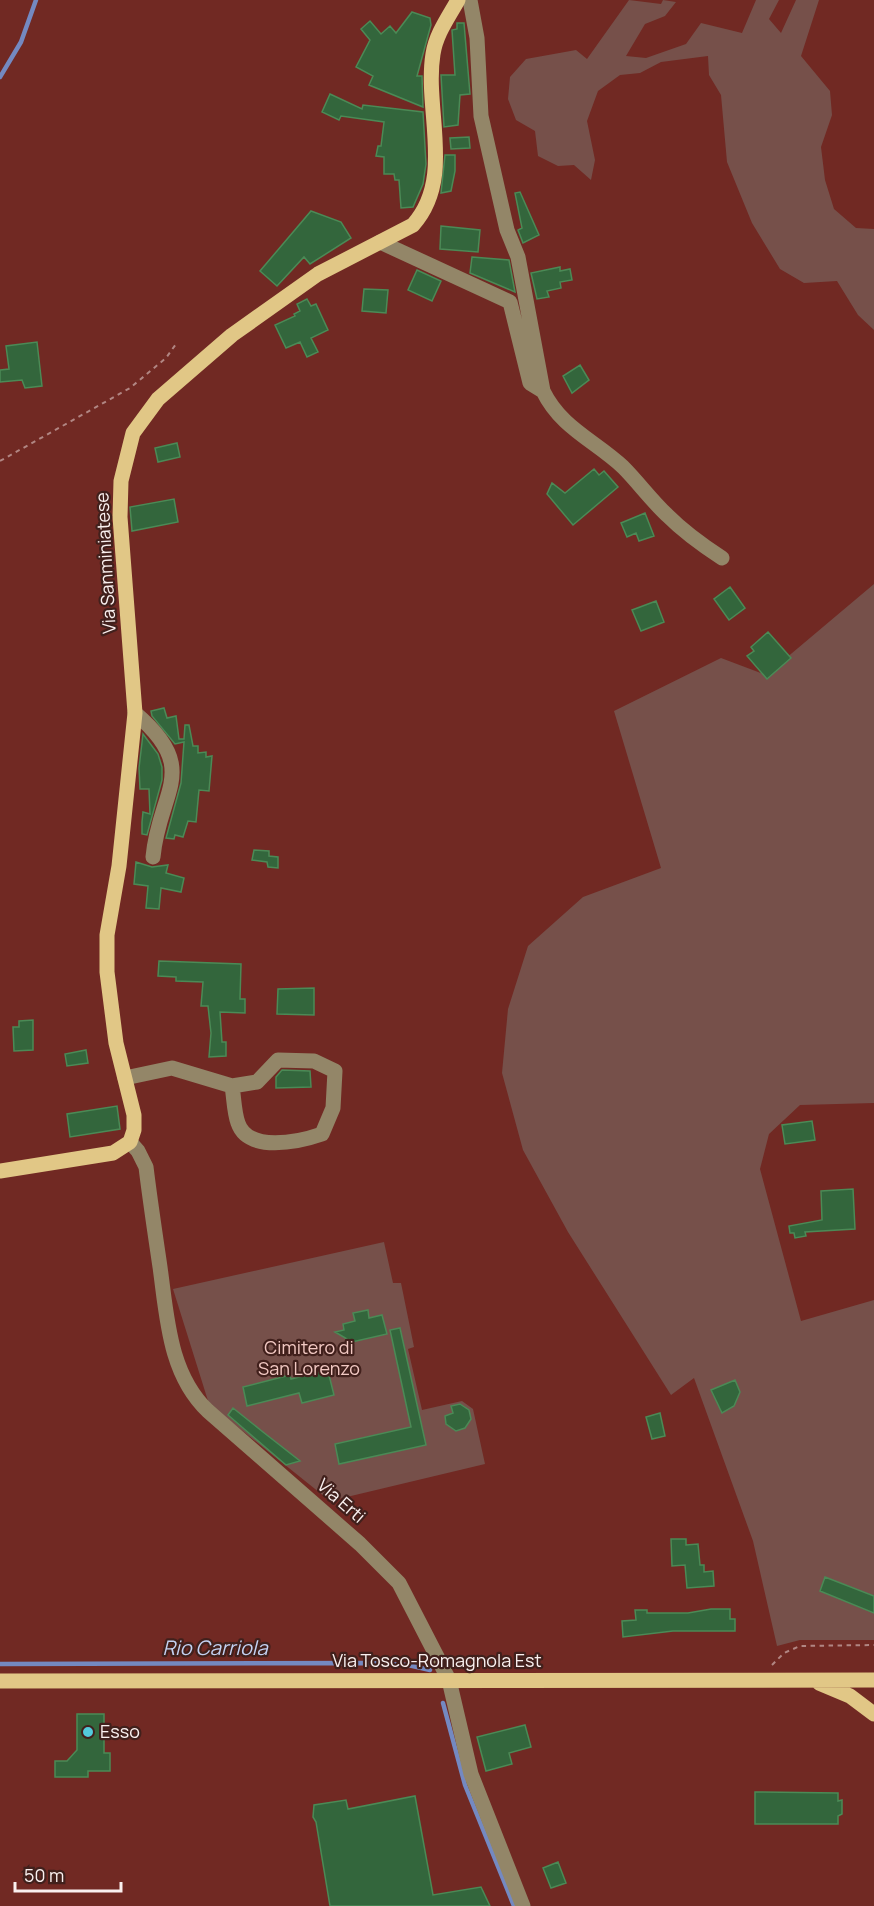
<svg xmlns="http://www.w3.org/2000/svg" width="874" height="1906" viewBox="0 0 874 1906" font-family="Manrope,sans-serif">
<rect width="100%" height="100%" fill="#712923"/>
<path fill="#76504a" d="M629,0L661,4L663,0L676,2L665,16L645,24L626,56L646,58L686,44L701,23L742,33L756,0H779L769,19L781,33L796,0H819L801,56L830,91L832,115L821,147L825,180L834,209L856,228L874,229V330L858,315L837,281L804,283L780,269L752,223L727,162L721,95L709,75L708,56L661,62L640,73L620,75L598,91L587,121L595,160L591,180L574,165L558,166L538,156L535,131L516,120L508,99L510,77L526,59L576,50L587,59Z
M874,584V1103L800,1105L769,1134L760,1169L801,1321L874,1300V1640H800L777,1646L753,1541L694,1378L671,1395L568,1232L523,1150L502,1073L508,1009L528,946L583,897L661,868L614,711L721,658L766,675Z
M384,1242L393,1283H401L414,1347L408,1349L422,1410L462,1401L473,1409L485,1464L330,1501L209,1404L173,1289Z"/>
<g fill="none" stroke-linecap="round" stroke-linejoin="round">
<path stroke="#7489c1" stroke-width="4.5" d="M0,77L21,42L36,0
M0,1664L371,1663L408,1665L430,1670
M443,1703L465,1785L514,1906"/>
</g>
<path fill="#33663c" stroke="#4b8a56" stroke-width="1.5" d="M412,12L430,18L431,25L417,76H422L423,107L369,85L373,76L356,67L370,40L361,29L370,21L381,34L390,26L396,33Z
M457,23H464L470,94L460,95L458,125L444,127L441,75H455L452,30L457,29Z
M330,94L362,109L363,105L423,112L426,164L423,184L413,207L401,208L399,180H395L394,174H384V157L376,156L378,146H381L384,122L341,116L339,120L322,112Z
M469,137L470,148L451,149L450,138Z
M445,155H455V171L451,191L441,193Z
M520,192L539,235L523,243L518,230L522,228L515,193Z
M311,211L341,222L351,238L310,264L304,257L277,286L260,271Z
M441,226L480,230L478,252L440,249Z
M472,257L509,260L515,292L470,273Z
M560,267V271L570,269L572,280L560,282L561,288L547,291L549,297L537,299L531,273Z
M417,270L441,281L432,301L408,290Z
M364,289L388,290L386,313L362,311Z
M307,299L311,306L316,304L328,330L311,338L318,352L307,357L300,342L286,348L275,325L295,316L294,314L300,311L297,304Z
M37,342L42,386L25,388L22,380L0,382V370L9,369L6,346Z
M580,365L589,380L572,393L563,376Z
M177,443L180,457L158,462L155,448Z
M594,469L599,475L604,471L618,487L573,525L547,494L552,483L565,493Z
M174,499L178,522L132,531L130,507Z
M645,513L654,536L639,541L636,533L627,537L621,523Z
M730,587L745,608L729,620L714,599Z
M656,601L664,622L641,631L632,610Z
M768,632L791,658L767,679L747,656L754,651L751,647Z
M164,708L167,718L176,716L179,739H184L185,725H189L193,746H198V753L206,752V757L212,756L209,791L199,790L196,822L188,821L183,837L175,835L174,839L166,838L181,783L184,742L175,744L152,716L151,711Z
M143,734L158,754L162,767V780L147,835L142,834V822L143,812L150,814L149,789H140L139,768Z
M254,850L269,851V856L278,857V868L268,867L267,862L252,860Z
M136,862L152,867L168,865L166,873L184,878L181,892L161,888L159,909L146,908L148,886L134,884Z
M159,961L241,964L240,999H245V1013L220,1012L222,1042H226V1056L209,1057L211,1033L208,1006H201L203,982L176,981V977L158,976Z
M314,988V1015L277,1014L278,989Z
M33,1020V1050L14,1051L13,1027H19V1021Z
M86,1050L88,1063L67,1066L65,1054Z
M282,1070L310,1071L311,1087L276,1088V1077Z
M117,1106L120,1129L70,1137L67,1114Z
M812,1121L815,1140L785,1144L782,1125Z
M853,1189L855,1229L805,1232L806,1236L795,1238L794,1233H790L789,1226L822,1220L821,1191Z
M368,1310L369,1318L382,1315L387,1334L352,1342L335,1332L344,1330L343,1324L355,1321L353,1313Z
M400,1328L426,1445L339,1464L335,1444L411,1427L390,1330Z
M323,1371H328L334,1395L302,1403L299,1393L247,1406L243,1387L290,1375L291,1379Z
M735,1380L740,1392L734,1406L722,1413L711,1390Z
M460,1404L469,1410L471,1419L465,1428L456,1431L446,1424L445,1416L453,1413L451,1406Z
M233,1408L263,1432L300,1461L286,1465L228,1415Z
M660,1413L665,1436L652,1439L646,1417Z
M671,1539H686V1545L698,1544L700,1565H704V1572L713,1571L714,1586L687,1588L685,1565L672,1566Z
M825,1577L874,1596V1613L820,1591Z
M711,1609H730V1619H735V1631H673L623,1637L622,1621L636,1620L635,1610H647V1613H688Z
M77,1714H104V1753H110V1771H88V1777H55V1761H67L77,1750Z
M525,1725L531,1747L509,1753L512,1764L486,1771L477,1737Z
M755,1792L838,1793V1801L842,1800V1814L838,1816V1824H755Z
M415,1796L433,1895L481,1887L490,1906H330L316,1822L313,1817L314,1805L346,1800L348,1809Z
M558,1862L566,1883L551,1888L543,1868Z"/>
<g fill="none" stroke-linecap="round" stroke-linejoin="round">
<path stroke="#b18683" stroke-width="2" stroke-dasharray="4.5 4.5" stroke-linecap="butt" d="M0,461L130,388L166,358L176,344
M772,1665L784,1653L800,1646L874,1645"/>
<path stroke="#938668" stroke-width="15" d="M470,0L477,38L481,116L507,230L518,257L543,391C561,428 594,440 623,467C638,482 651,500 667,515C684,532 702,545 722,558
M380,242L510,302L530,383L543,391
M135,713C202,770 159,790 153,857
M125,1078L172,1068L232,1086L257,1082L278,1060L314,1061L335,1071L333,1108L322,1134C299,1142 248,1153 238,1123C234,1112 234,1098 232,1086
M130,1142L138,1151L146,1167C150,1200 155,1233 160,1267C167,1317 169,1374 208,1411L360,1544L399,1583L449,1680L471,1774L523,1906"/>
<path stroke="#e1c786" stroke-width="15" d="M0,1171L113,1153L130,1142L134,1130V1115L116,1043L107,972V935L119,866L135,713L120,517L121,481L133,433L158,399L232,335L318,274L413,225C455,178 424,110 433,54C436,34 448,18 458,0
M0,1681L874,1680
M819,1683L850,1696L874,1714"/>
</g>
<circle fill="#53cbdc" stroke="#41201c" stroke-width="2" cx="88" cy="1732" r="6"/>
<g text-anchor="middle" stroke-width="4.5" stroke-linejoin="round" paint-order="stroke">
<g font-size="18" fill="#faf0ef" stroke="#41201c">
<text transform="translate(106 563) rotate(-93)" y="6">Via Sanminiatese</text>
<text transform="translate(341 1501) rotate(41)" y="6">Via Erti</text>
<text x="437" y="1667">Via Tosco-Romagnola Est</text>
</g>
<g font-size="18" fill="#f2c9c3" stroke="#41201c">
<text x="309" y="1354">Cimitero di<tspan x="309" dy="21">San Lorenzo</tspan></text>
</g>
<g font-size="18" fill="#faf0ef" stroke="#41201c" text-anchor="start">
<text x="100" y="1738">Esso</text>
</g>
<g font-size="20" font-style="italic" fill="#c4d1f2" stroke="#41201c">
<text x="215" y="1655">Rio Carriola</text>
</g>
</g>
<path d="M15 1882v9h106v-9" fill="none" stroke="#faf0ef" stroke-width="3"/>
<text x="24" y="1882" font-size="18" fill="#faf0ef" stroke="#41201c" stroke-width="4.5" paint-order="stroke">50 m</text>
</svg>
